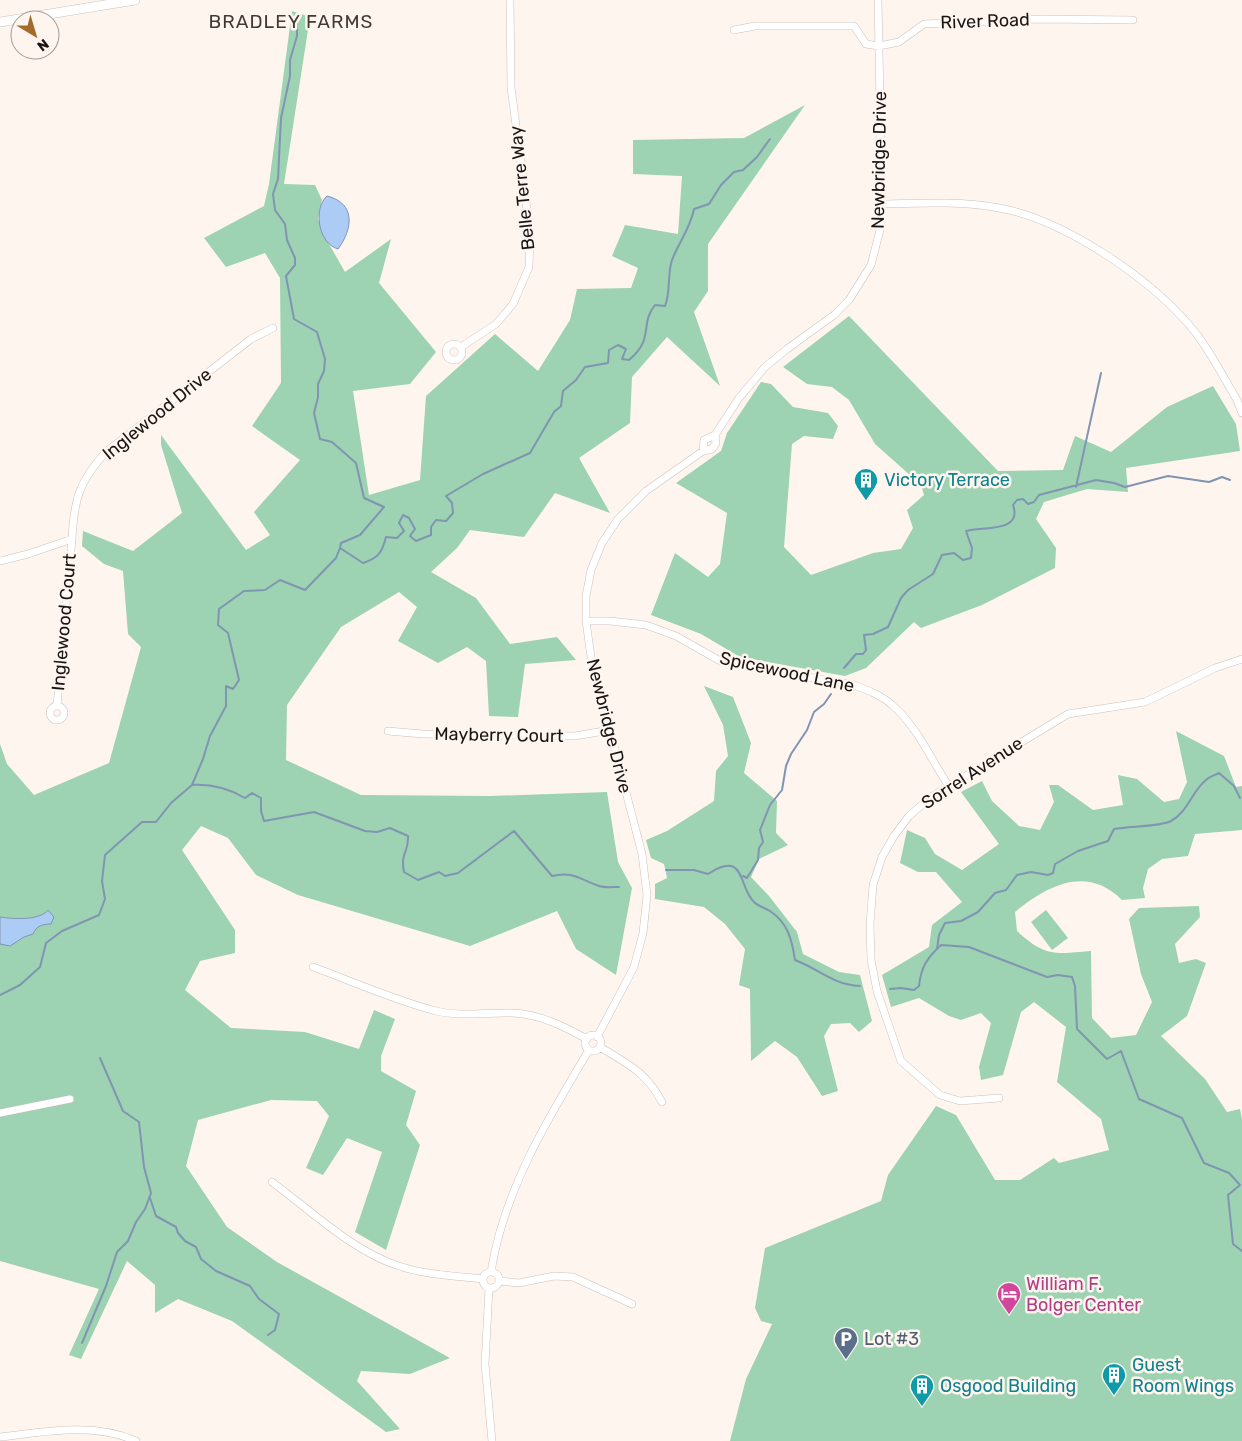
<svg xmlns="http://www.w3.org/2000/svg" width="1242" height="1441" viewBox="0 0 1242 1441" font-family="Rubik,sans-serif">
<rect width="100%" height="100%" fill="#fff5ef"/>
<path fill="#9dd2b2" d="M292,11L310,17L284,184L315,185L322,200L318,219L325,237L345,272L391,239L379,283L436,352L410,384L353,391L369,495L420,480L426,396L495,334L538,371L570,320L577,289L631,288L638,268L612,256L625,225L678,234L682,176L633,174V140L744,138L805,105L708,244V291L694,312L720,386L667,337L632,377L630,423L579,458L610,513L555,493L524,537L470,530L457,548L431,572L476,598L510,644L557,637L576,660L525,664L518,717L489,716L486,661L467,647L438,663L398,641L417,607L399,592L341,627L287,705L286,760L361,795L490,796L607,792L618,862L632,888L616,975L576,949L557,911L470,946L298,895L256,875L228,838L201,826L182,850L235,930V953L200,961L185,990L231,1028L305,1032L359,1049L374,1010L395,1019L381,1056V1071L416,1091L406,1125L420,1145L386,1250L355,1232L382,1152L347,1138L323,1175L306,1168L329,1116L317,1101L271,1100L198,1120L186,1166L227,1227L277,1262L450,1358L410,1374L361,1371L357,1381L400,1429L386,1432L232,1321L178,1299L155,1313V1285L127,1261L81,1359L69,1355L99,1289L0,1261V744L7,764L34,795L109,763L141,647L128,634L123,571L104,564L82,546L83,531L133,551L182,513L161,445V435L246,550L270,535L254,512L300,460L252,426L281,383L280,278L265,253L226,267L204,238L264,206L269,184Z
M849,316L998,471L1063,470L1075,436L1111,452L1167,407L1213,386L1236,424L1240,451L1126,468L1128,492L1087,489L1044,502L1036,519L1056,548L1055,568L982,605L921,628L914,622L866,668L845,676L740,657L701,634L651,615L675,553L708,577L720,564L727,513L676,483L721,451L727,433L761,382L771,384L793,407L828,413L838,426L833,439L804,436L792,444L784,547L811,575L873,553L901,549L913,528L907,510L924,495L921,485L875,444L849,400L832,387L807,384L783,367Z
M704,686L733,697L751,743L744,773L777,801L776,833L788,845L759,859L751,877L769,896L797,932L803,954L839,972L860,975L872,1021L859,1032L850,1023L831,1024L824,1036L838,1091L822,1096L797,1057L775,1041L751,1061L750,989L739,985L745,949L725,924L704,907L655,899V884L667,878L664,864L651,858L646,840L667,831L714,801L716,771L728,756L723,725Z
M1176,731L1224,756L1236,787L1242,786V830L1195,834L1188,856L1162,859L1148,869L1143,888L1145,898L1122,900C1087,865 1048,885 1015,912L1017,931C1045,957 1055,954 1091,951L1092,1018L1111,1038L1136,1035L1152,1002L1141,974L1129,919L1139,908L1199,906L1200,917L1175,944L1179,963L1196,959L1206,963L1187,1016L1161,1036L1205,1079L1227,1112L1240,1109L1242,1119V1441H730L746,1379L772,1324L761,1321L755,1308L765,1248L881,1201L888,1175L936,1106L956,1115L995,1180H1020L1054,1158L1059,1163L1109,1150L1101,1119L1057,1082L1066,1027L1034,1002L1021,1012L1003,1075L981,1080L979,1067L991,1023L981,1013L961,1020L949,1016L919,998L891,1007L882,975L929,947L932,925L962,902L936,872H918L900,863L907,830L925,838L935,854L962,870L999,844L961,792L982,781L992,801L1019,826L1040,830L1054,802L1049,785H1058L1093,810L1123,805L1118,775L1137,779L1164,802L1179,799L1187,782Z
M1046,910L1068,938L1052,950L1031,922Z"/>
<path fill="#acccf6" stroke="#8095b2" d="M327,196C356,203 353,229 338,249C318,243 313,209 327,196Z
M48,910L54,917L51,924C43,924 36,926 33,934L24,937L10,946L0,944V917C12,919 40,921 48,910Z"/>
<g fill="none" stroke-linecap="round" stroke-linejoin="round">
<path stroke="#8095b2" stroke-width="2" d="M297,19V36L290,60V76L281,118L278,179L273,194L275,210L285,224L287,240L295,258V265L286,276L294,319L317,332L325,359L324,371L318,384V397L314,413L320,439L332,442L356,463L364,498L384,507L360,535L341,543L340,548
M1076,487L1101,373
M844,668L856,654H863L866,650L864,635L873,634L888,627L901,598L908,590L933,574L942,555L954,553L963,560L971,558L972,548L966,531C982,526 1023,533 1013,505L1017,500L1023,499L1028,504L1034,502L1039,495L1096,480L1114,483L1125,487L1168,476L1209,482L1222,477L1230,480
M192,785C212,784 228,788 245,798L252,793L261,798V811L264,821L314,812L365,831L377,832L390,828L408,836C409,853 400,852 404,872L418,880L439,872L445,876L458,873L514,831L552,876C573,871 579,879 599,886C605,888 613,887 619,887
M666,870H694L708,874C746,849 738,887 754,902C758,906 765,908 770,911C788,923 792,940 795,960C819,969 833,985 860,986
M743,876L747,878L758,860L759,848L763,842L760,830L770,805L782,790L786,766L791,754L807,730L814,712L824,704L831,694
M937,949L939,935L945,923L961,921L978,912L995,893L1006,890L1017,875L1031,872L1048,875L1053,873L1055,864L1078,851L1108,841L1114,829C1130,826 1159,827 1171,821C1188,812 1192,791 1206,780C1209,777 1215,775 1219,773L1234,786L1240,798
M890,989L901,988L914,990L919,986C921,967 927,958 941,945L969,947L1047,977L1058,975L1072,977L1075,986L1077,1029L1107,1059L1121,1051L1139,1099L1182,1118L1204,1163L1229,1173L1240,1185L1228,1195L1233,1244L1242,1251
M0,995L20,985L40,967L46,943L62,931L99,915L105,899L102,881L105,855L142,822H156L171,803L192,785L203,759L210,736L226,706V686L233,689L239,680L228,633L218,625L219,609L244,591L265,590L280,580L305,590L336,558L340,548L363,563C378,558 382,553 386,537L397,538L404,531L399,523L403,515L409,518L415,529L410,536L416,541L431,535V527L436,520L446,521L453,513L452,503L446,496L483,474L530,453L554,412L561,406L563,391L576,380L585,367L608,363L609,350L618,345L626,349L622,359L629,360C655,338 639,325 655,305L665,306C671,291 667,275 672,260C679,242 690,229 694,209L709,204L721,185L734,172L743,170L757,157L770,139
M150,1198L156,1216L176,1227L178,1233L185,1241L196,1247L201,1259L216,1271L250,1286L259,1299L279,1314L275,1330L268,1335
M82,1343L106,1286L117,1252L128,1241L136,1222L145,1209L151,1193L144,1167L139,1122L123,1111L100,1058"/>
<g stroke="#cbc1bb" stroke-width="8">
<path id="minor" d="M734,30L755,26H854L866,44L879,46L899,42L924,24L1041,19L1133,20
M882,204C921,203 961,201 999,208C1063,219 1148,277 1190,326C1209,348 1222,375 1237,400L1242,413
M446 352a8 8 0 1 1 16 0a8 8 0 1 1-16 0Z
M461,347L496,324L513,304L529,267L530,233L511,87L510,0
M703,451L704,440L715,435L739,398L765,367L787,349L834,315L849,300L871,265L880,230L882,204L878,0
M0,561L28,554L72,539C74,500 79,481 106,452L251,339L273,328
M586,621H610L646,625L676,636L722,662L854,685C867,690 881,695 892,705C916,725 931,759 948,785
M57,706L72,539
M50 713a7 7 0 1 1 14 0a7 7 0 1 1-14 0Z
M388,731L423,734L575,736L610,730
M313,967C354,982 394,1000 436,1011C461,1017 487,1012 512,1013C540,1014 563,1026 587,1039
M585 1043a8 8 0 1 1 16 0a8 8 0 1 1-16 0Z
M597,1037L634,967L643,933L647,895L642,854L591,657L586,621V596L591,570L602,543L618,519L646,491L703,451L712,449L716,443L715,435
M600,1047C629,1065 645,1071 662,1102
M999,1098L960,1101L940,1095L901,1061L877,991L871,960L870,924L873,885L882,857L894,836L909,816L931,797L1068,714L1145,702L1215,668L1242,659
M0,1113L70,1099
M272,1182C310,1210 354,1252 399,1266C426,1275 455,1276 483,1279
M483 1280a8 8 0 1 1 16 0a8 8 0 1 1-16 0Z
M491,1272C504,1190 547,1120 589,1050
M499,1281L519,1283L554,1276L573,1277L632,1304
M489,1288L485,1364L492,1441
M0,1437C45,1432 93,1422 136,1441"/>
</g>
<g stroke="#cbc1bb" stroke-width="10">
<path id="major" d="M0,22L135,0"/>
</g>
<use href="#minor" stroke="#fff" stroke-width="7"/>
<use href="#major" stroke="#fff" stroke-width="9"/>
</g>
<defs>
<g id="building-pin" transform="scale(1.25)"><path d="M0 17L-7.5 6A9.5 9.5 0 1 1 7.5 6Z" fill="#0f9aa8" stroke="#fff5ef"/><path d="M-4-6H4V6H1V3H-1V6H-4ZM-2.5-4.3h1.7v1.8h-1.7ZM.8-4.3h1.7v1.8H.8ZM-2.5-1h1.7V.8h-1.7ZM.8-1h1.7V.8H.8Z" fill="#fff"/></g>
<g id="hotel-pin" transform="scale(1.25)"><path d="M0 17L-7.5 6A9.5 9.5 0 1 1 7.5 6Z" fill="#d1479c" stroke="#fff5ef"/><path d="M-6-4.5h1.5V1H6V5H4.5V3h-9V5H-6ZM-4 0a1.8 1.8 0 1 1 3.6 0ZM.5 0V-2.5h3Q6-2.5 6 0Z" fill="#fff"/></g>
<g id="parking-pin" transform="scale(1.25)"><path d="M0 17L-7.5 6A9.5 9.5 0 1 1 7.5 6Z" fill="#5c6f8a" stroke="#fff5ef"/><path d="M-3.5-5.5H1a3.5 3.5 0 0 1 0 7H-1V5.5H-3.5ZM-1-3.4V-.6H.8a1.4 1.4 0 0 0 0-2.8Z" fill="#fff"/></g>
</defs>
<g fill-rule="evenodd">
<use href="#building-pin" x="866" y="480"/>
<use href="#hotel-pin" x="1009" y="1294"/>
<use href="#parking-pin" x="846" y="1339"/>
<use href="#building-pin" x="1114" y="1375"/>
<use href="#building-pin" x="922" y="1386"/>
</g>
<g text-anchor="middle" stroke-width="5" stroke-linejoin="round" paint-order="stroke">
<g font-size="18" fill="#191513" stroke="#fff5ef">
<text transform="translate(985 21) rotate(-2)" y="6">River Road</text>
<text transform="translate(879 160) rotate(-89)" y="6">Newbridge Drive</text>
<text transform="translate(522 188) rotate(-96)" y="6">Belle Terre Way</text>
<text transform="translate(157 414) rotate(-39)" y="6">Inglewood Drive</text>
<text transform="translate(64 622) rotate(-85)" y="6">Inglewood Court</text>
<text transform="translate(787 672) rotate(12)" y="6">Spicewood Lane</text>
<text transform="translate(609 726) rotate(76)" y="6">Newbridge Drive</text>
<text transform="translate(499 735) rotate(1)" y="6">Mayberry Court</text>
<text transform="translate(972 773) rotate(-33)" y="6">Sorrel Avenue</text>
</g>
<g font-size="18" fill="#0d838f" stroke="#fff5ef" text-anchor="start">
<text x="884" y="486">Victory Terrace</text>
<text x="1132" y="1371">Guest<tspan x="1132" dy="21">Room Wings</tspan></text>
<text x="940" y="1392">Osgood Building</text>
</g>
<g font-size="18" fill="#b23c85" stroke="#fff5ef" text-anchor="start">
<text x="1026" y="1290">William F.<tspan x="1026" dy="21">Bolger Center</tspan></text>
</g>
<g font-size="18" fill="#4e5e75" stroke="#fff5ef" text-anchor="start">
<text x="864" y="1345">Lot #3</text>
</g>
<g font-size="19" letter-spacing="1" fill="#413a35" stroke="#fff5ef">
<text x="291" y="28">BRADLEY FARMS</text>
</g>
</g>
<g transform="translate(35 35) rotate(142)"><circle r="24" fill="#fff5ef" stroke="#a39b97"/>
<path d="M0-4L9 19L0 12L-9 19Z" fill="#a56a2b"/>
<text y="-8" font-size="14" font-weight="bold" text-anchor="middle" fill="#191513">N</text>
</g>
</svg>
